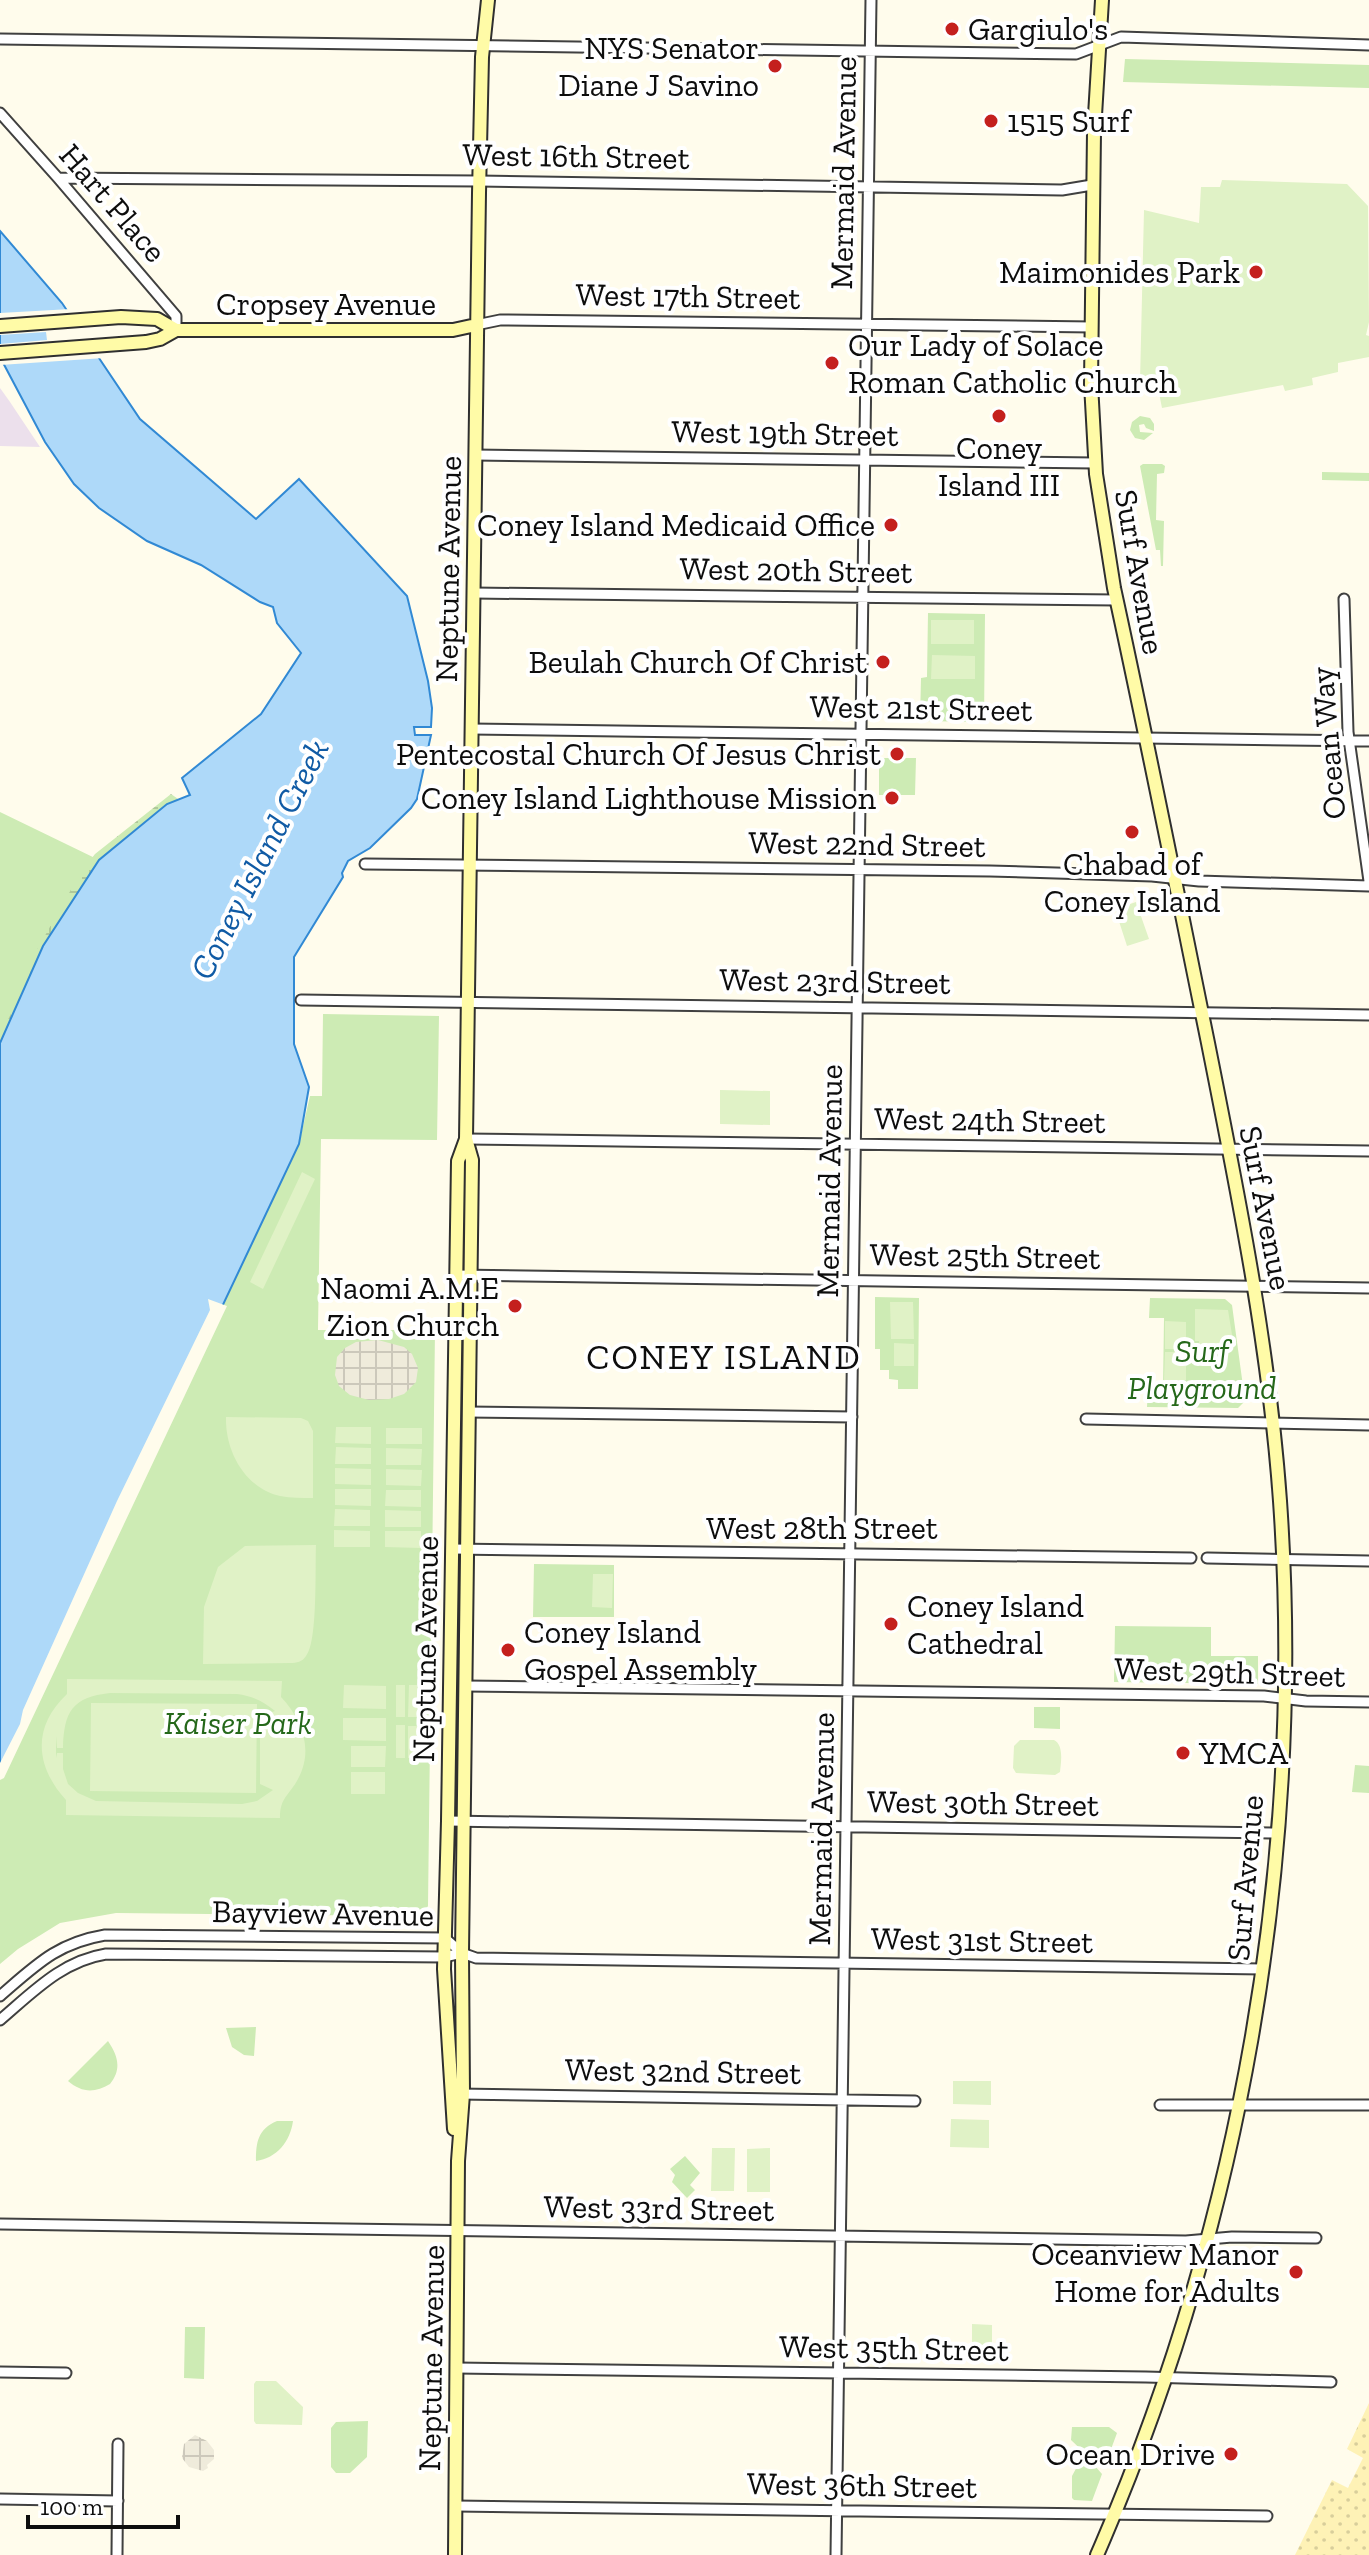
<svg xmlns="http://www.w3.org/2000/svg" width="1369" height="2555" viewBox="0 0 1369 2555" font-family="'Zilla Slab',serif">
<defs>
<pattern id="wetland-marsh" width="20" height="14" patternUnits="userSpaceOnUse" patternTransform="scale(2)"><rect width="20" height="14" fill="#cdebb4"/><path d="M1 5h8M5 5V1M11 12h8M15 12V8" fill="none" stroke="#afc89a"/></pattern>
<pattern id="sand-dots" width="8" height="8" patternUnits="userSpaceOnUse" patternTransform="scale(2)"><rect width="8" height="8" fill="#fef2b6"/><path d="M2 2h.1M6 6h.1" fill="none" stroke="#d8ce9b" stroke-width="1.8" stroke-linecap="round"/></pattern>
<pattern id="plaza-grid" width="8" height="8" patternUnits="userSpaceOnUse" patternTransform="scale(2)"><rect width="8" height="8" fill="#efebdb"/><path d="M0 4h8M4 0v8" fill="none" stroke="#ccc8bb"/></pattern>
</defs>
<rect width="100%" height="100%" fill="#fffcec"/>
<path fill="#ece0ec" d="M0,388L10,402L40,447L0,446Z"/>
<path fill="#cdebb4" d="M1125,59L1369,65V88L1123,82Z
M1140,416L1150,418L1154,424V431L1146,428L1144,424L1139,425L1140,432L1153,433L1144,440L1135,438L1130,430L1132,422Z
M1143,464H1162L1165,466L1164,473L1157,474L1156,520L1164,521L1163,566H1161L1160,550H1156L1140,466Z
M1322,472L1369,473V481L1322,480Z
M928,613L985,614L984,722L920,721L921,678L927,677Z
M879,758H916L915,795H879Z
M0,812L99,860L43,946L0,1043Z
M323,1014L439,1016L437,1140L321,1139L318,1330H435L428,1906L423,1914L415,1916L116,1913L60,1923L18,1949L0,1964V1776L299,1144L310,1096H322Z
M875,1297L919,1298L918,1389H898V1380L889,1379V1370H880V1349H875Z
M1150,1298L1225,1299L1232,1305L1245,1401L1238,1408L1147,1407L1148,1387H1163L1164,1318H1149Z
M534,1564L614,1565V1617H533Z
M1115,1626L1211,1627V1656H1258V1684L1114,1682Z
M1034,1707H1060V1729L1034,1728Z
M1355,1765L1369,1766V1793L1352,1792Z
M256,2027L254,2056L244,2055L232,2047L226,2028Z
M108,2041C118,2056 122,2069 110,2084C95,2093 82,2093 68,2081Z
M277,2121H293C290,2142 277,2158 256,2161C256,2142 258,2129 277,2121Z
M685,2156L700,2173L690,2185L695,2190L687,2198L672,2182L675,2175L670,2169Z
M185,2327H205L204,2379L184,2378Z
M368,2421L367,2457L350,2473H336L331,2467V2428L336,2422Z
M1072,2427H1109L1117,2433L1107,2460L1091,2459L1071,2440Z
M1079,2463L1095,2466L1102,2474L1092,2501L1074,2500L1072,2498V2476Z"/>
<path fill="url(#wetland-marsh)" d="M171,794L181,801L0,1085V1035L27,983L38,948L81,872L95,854Z"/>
<path fill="url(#sand-dots)" d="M1369,2403V2555H1295L1332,2480L1348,2488L1363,2458L1347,2449Z"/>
<path fill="#e0f2c6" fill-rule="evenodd" d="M1222,180L1347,184L1368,206L1369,322L1366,335L1369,336V357L1338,363V372L1312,378L1313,385L1285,391L1283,385L1162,408L1157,383L1140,382L1144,210L1199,223L1201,187H1220Z
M931,620H974V644H931Z
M932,655L975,656V679H931Z
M1136,902L1149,939L1127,946L1115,909Z
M720,1090L770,1091V1125L720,1124Z
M302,1172L315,1179L263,1289L250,1282Z
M890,1302H913L914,1339H891Z
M1195,1309L1228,1310L1234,1347L1233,1350H1199V1341H1195Z
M1165,1321L1186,1322V1349H1165Z
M894,1343L914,1344V1366H894Z
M1165,1352H1186V1380H1164Z
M1164,1382L1185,1383V1397L1164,1396Z
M226,1417L301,1418L308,1421L313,1431V1498C302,1498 291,1498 280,1496C245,1488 225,1451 226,1417Z
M336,1427H371V1444L335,1443Z
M386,1428H422V1444H386Z
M336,1447L371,1448V1464H335Z
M386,1448L422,1449L421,1465H386Z
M335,1468L371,1469V1485L335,1484Z
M386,1469L422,1470L421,1486L386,1485Z
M335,1489H371V1506L335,1505Z
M386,1490H421V1507L385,1506Z
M335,1509L370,1510V1526H334Z
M385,1510L421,1511V1527H385Z
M334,1530L370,1531V1547H334Z
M385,1531H421V1548L385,1547Z
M316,1545C315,1566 318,1643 306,1656C302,1662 297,1663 290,1663L203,1664L204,1607L218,1567L245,1546Z
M593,1574H613L612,1608L592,1607Z
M67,1679L282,1681L281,1697C302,1719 314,1750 298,1779C289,1796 280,1797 280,1818L66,1815V1800C35,1766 32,1727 67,1694ZM110,1693L237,1694C252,1696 263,1701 275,1711L260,1716V1784L273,1790L257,1801L242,1804L96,1801L78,1793L68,1784L63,1769V1753H57L56,1758V1736L57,1748H63C64,1712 72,1697 110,1693Z
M344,1685L386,1686V1709L343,1708Z
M396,1685H405V1717H396Z
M409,1685H417V1717H408Z
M91,1703L257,1704L256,1793L90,1791Z
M343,1718H386V1741L343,1740Z
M396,1725H405V1758H396Z
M408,1726H417V1758H408Z
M1020,1740H1054C1064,1745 1061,1762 1060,1772L1055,1775L1016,1773L1013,1768L1014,1746Z
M351,1746H386L385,1767H351Z
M351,1772H385V1794H351Z
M953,2081H991V2105L953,2104Z
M951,2119L989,2120V2148L950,2147Z
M712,2148H735L734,2191H711Z
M770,2148V2192H747V2149Z
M972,2324L992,2325V2359H972Z
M256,2381H276L303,2407L302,2425L256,2424L254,2421V2384Z"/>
<path fill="url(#plaza-grid)" d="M378,1340L404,1347L412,1354L418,1368L416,1382L404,1394L389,1399L369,1400L350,1395L339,1386L335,1375L337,1357L345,1348L356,1342Z
M195,2435L207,2441L214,2450V2459L207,2465L208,2468L203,2471L189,2467L182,2458L184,2444Z"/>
<path fill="#aed9f9" stroke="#3189d4" stroke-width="2" d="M0,231L62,303L140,419L256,519L299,479L407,596L428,681L432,708L431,727H414L415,735H431L417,799L411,808L370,848L348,861L342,873L343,877L294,957V1044L309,1087L299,1144L0,1776V1043L43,946L99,860L167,804L190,795L182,778L261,714L301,653L277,623L273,607L260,602L201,565L147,541L99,508L74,484L45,442L0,357Z"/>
<path fill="#fffcec" d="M71,309L104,358L0,365V344L47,340L46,332L0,335V313Z
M208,1299L227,1306L4,1778L0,1780V1763L20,1724L23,1710L117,1501L210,1310Z"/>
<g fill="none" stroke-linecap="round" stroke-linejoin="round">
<g stroke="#404040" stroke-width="13">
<path id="street" d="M0,39L1076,54L1121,37L1369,45
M0,113L58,178L176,316V330
M58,178L479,181L1062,190L1092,185
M476,325L500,320L1092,327
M475,455L1094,463
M474,593L1117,600
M1344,599L1348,732L1369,881
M471,729L1369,741
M365,864L990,871L1152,876L1199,881L1369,886
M301,1000L1369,1015
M466,1139L1369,1151
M456,1275L1369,1288
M468,1412L852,1417
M1086,1419L1369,1425
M452,1549L1191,1558
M1207,1558L1369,1561
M465,1686L1264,1696L1306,1701L1369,1702
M448,1821L1277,1833
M0,1996C36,1965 57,1943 105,1935L445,1938L462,1953L476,1958L1263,1969
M0,2020C33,1992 62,1961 106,1954L444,1957L462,1953
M458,2094L915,2101
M1160,2105H1369
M0,2224L1186,2241L1232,2237L1316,2238
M457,2368L1146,2377L1331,2382
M0,2372L66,2373
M0,2499L118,2501
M456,2506L1267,2516
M117,2555L118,2444
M836,2555L871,0"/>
</g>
<g stroke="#2f2f2f" stroke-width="16">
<path id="secondary" d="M0,326L121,317L157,319L176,330
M0,353L146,342L160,339L176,330H453L476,325
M454,2129L444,1969L448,1821L458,1161L466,1139
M455,2555L458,2161L463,2094L462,1953L472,1160L466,1139L479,193L482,57L488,0
M1097,2555C1240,2227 1305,1858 1280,1501C1269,1346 1238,1194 1208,1043C1177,891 1147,739 1114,588L1096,474L1091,384L1094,132L1102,0"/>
</g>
<use href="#street" stroke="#fff" stroke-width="9"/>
<use href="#secondary" stroke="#fffba7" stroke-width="12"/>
</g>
<g fill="#c4201e" stroke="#fff" stroke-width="3">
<circle cx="952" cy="29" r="8"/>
<circle cx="775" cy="66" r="8"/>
<circle cx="991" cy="121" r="8"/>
<circle cx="1256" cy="272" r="8"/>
<circle cx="832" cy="363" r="8"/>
<circle cx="999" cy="416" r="8"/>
<circle cx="891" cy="525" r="8"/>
<circle cx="883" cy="662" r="8"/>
<circle cx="897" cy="754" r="8"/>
<circle cx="892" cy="798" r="8"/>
<circle cx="1132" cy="832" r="8"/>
<circle cx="515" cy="1306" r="8"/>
<circle cx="891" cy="1624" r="8"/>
<circle cx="508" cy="1650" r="8"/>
<circle cx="1183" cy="1753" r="8"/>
<circle cx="1296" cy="2272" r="8"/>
<circle cx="1231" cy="2454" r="8"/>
</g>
<g text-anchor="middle" stroke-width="8" stroke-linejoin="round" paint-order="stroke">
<g font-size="32" fill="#0d0d0d" stroke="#fff" text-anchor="end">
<text x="968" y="40" text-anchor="start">Gargiulo's</text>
<text x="759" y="59">NYS Senator<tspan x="759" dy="37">Diane J Savino</tspan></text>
<text x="1007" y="132" text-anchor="start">1515 Surf</text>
<text x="1240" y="283">Maimonides Park</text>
<text x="848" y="356" text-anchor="start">Our Lady of Solace<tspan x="848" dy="37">Roman Catholic Church</tspan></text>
<text x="999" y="459" text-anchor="middle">Coney<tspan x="999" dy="37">Island III</tspan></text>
<text x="875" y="536">Coney Island Medicaid Office</text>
<text x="867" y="673">Beulah Church Of Christ</text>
<text x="881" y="765">Pentecostal Church Of Jesus Christ</text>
<text x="876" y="809">Coney Island Lighthouse Mission</text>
<text x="1132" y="875" text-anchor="middle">Chabad of<tspan x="1132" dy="37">Coney Island</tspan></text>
<text x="499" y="1299">Naomi A.M.E<tspan x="499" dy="37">Zion Church</tspan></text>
<text x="907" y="1617" text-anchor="start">Coney Island<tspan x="907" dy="37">Cathedral</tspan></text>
<text x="524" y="1643" text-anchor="start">Coney Island<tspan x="524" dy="37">Gospel Assembly</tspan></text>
<text x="1199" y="1764" text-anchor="start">YMCA</text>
<text x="1280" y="2265">Oceanview Manor<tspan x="1280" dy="37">Home for Adults</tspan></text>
<text x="1215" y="2465">Ocean Drive</text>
</g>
<g font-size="32" fill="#0d0d0d" stroke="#fff">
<text transform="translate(576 156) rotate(1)" y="11">West 16th Street</text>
<text transform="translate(843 173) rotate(-89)" y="11">Mermaid Avenue</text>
<text transform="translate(113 203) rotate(49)" y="11">Hart Place</text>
<text transform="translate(688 296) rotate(1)" y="11">West 17th Street</text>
<text x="326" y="315">Cropsey Avenue</text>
<text transform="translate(785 433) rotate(1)" y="11">West 19th Street</text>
<text transform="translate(448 569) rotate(-89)" y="11">Neptune Avenue</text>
<text transform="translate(796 570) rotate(1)" y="11">West 20th Street</text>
<text transform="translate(1140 572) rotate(80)" y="11">Surf Avenue</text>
<text transform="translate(921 708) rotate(1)" y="11">West 21st Street</text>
<text transform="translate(1328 743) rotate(-95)" y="11">Ocean Way</text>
<text transform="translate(867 844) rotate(1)" y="11">West 22nd Street</text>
<text transform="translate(835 981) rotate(1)" y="11">West 23rd Street</text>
<text transform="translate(990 1120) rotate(1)" y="11">West 24th Street</text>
<text transform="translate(829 1181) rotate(-89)" y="11">Mermaid Avenue</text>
<text transform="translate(1266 1208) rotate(79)" y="11">Surf Avenue</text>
<text transform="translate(985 1256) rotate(1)" y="11">West 25th Street</text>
<text x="822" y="1539">West 28th Street</text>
<text transform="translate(425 1649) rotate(-89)" y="11">Neptune Avenue</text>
<text transform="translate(1230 1672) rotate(2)" y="11">West 29th Street</text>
<text transform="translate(983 1803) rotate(1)" y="11">West 30th Street</text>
<text transform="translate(821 1829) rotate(-89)" y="11">Mermaid Avenue</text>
<text transform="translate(1245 1878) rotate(-85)" y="11">Surf Avenue</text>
<text transform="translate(323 1913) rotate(1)" y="11">Bayview Avenue</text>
<text transform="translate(982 1940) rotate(1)" y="11">West 31st Street</text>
<text transform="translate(683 2071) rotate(1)" y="11">West 32nd Street</text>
<text transform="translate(659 2208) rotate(1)" y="11">West 33rd Street</text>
<text transform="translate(894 2348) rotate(1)" y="11">West 35th Street</text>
<text transform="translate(431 2358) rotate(-89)" y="11">Neptune Avenue</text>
<text transform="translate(862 2485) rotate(1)" y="11">West 36th Street</text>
</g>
<g font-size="32" font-style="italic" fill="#25681a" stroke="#fff">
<text x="1202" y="1362">Surf<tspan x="1202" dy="37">Playground</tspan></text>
<text x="238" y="1734">Kaiser Park</text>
</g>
<g font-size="34" font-style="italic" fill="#105ba5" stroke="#fff">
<text transform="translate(259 859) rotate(-63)" y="12">Coney Island Creek</text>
</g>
<g font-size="36" letter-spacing="2" fill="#0d0d0d" stroke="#fff">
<text x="724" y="1369">CONEY ISLAND</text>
</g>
</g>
<path d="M28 2515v12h150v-12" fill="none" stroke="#0d0d0d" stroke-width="4"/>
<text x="40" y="2515" font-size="24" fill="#0d0d0d" stroke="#ffffff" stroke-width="6" paint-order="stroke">100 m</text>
</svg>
